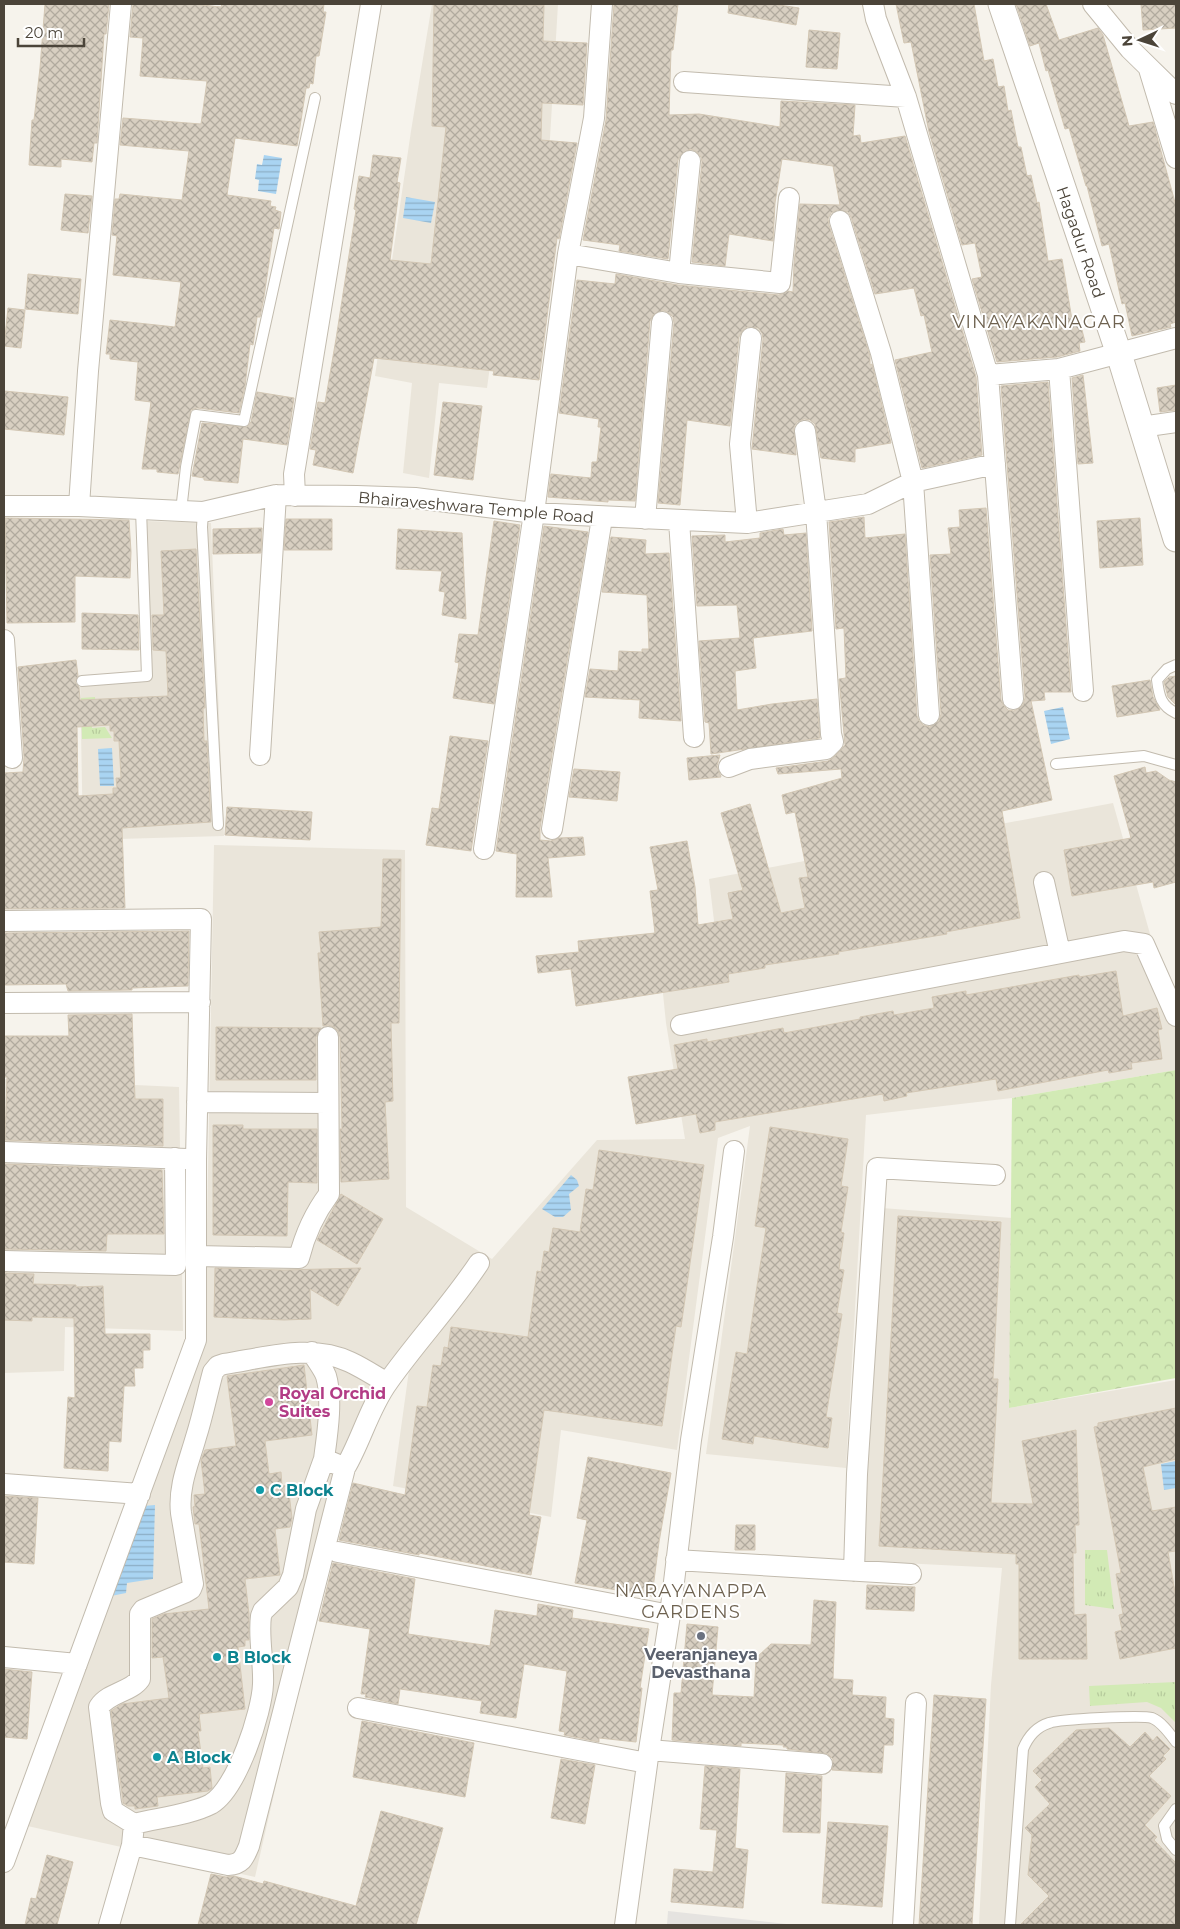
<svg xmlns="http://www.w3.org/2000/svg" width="1180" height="1929" viewBox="0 0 1180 1929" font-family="Montserrat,sans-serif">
<defs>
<pattern id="forest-crowns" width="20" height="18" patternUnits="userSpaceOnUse" patternTransform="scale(1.25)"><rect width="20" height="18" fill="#d2eab5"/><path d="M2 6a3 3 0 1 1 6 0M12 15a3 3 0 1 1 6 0" fill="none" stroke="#b6ca9c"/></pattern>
<pattern id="park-tufts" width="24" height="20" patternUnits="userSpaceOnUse" patternTransform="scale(1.25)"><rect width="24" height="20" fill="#d2eab5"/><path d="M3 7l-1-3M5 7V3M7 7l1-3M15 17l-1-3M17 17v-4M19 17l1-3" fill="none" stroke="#b6ca9c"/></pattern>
<pattern id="water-rules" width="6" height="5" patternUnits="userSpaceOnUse" patternTransform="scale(1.25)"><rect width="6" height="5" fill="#a9d4f2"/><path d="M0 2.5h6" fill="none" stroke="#8caec5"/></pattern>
<pattern id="building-cross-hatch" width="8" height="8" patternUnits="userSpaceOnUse" patternTransform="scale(1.25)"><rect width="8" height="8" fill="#d8cfc1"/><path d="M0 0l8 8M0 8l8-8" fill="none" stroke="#b1aa9e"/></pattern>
</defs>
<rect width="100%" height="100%" fill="#f6f3ec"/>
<path fill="#eae5da" d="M432,4H558L550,138L527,296L500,293L487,388L439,383L429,478L403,473L412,383L375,376L411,131Z
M145,521L211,523L224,836L83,840L80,676L149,675Z
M1113,803L1176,1026V1070L1012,1098L866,1115L846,1468L706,1454L750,1126L718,1138L677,1450L561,1430L551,1517L393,1486L410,1363L371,1421L346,1480L255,1877L23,1825L205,1334L214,845L405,850L406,1207L492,1259L597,1140L685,1139L666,1023L659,955L717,946L709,879Z
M4,1079L179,1087L183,1331L65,1327L64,1371L4,1373Z
M882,1208L1012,1218L1009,1408L1176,1380V1925H979L991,1685L1002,1568L861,1561Z"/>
<path fill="url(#forest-crowns)" d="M1176,1070V1378L1009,1408L1012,1098Z"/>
<path fill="url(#park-tufts)" d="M95,697L96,712L92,713V728L105,727L112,738L82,739L81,698Z
M1085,1550H1107L1114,1609L1085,1605Z
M1176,1682V1723L1161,1708L1147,1702L1090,1706L1089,1686Z"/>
<path fill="#e5e3e0" d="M668,1911L795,1925H667Z"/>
<path fill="url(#water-rules)" d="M264,155L282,158L276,194L258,191L259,180L255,179L257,164L262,165Z
M406,197L435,202L431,223L403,218Z
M1063,707L1070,739L1051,744L1044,711Z
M112,748L114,786H100L98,749Z
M571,1175L577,1180L579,1186L569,1194L571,1210L563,1217H555L542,1209Z
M1176,1461V1488L1164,1490L1161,1464Z
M155,1505L153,1579L127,1583L126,1593L111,1596L143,1506Z"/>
<path fill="url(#building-cross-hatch)" stroke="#d3c7b4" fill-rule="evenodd" d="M45,4H109L106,34H104L97,143H94L92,162L61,159V167L29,165L32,120H34L40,68Z
M133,4H193L221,7L222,4H324L323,12H326L319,56H316L313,84L310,83L309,88H306L297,146L235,138L227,195L271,201L270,206L276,207L275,210L281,212L279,229L274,228L264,297L260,317H257L253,345L250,344L245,386L239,413L197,408L191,410L178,474L157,472V469H142L151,402L135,400L138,362L110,359V354H106L110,320L175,327L181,282L113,275L117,236L112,235L115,199H119L120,194L182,200L189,151L120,145L123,118L201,124L207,81L140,76L143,38L130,37Z
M434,4L544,5L543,41L587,43L583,105L542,103L541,140L577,143L559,239L557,238L539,380L493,375L494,371L374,358L353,473L313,465L316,450L310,449L318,402L325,403L336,339L356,210L354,209L359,176L370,178L373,155L401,158L397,182L400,183L390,260L431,264L446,127L432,126Z
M614,4H678L673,50H671L669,115L699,114L780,127L781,101L855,105L853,136L860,135L861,143L905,136L976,377L982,455L922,468L895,360L932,352L924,315L921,316L914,288L875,294L851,217L848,212L837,210L831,213L828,219L829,225L870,356V365L872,364L891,443L855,449V462L821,458L815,424L810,420L804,419L797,422L794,427L796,455L752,449L763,339L762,333L758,328L747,327L742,331L739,337L730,426L687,420L680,505L658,503L674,323L673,317L669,313L663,310L653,315L650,321L635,501L608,500V502L548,497L551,474L591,478L592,462H597L601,427H598L599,419L559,413L577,280L615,284L616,274L678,285L779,295L788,291L793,292L794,264L800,204L840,205L833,166L782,159L775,203L773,241L729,234L725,266L692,262L702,162L701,157L697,152L691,149L681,154L678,160L668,259L619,251L620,245L583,240L606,120Z
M729,4H773L799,8L796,25L728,13Z
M896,4H974L984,61L993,59L998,87L1004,86L1008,111L1011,110L1018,147H1021L1027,176L1031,175L1037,203L1039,202L1048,261L1062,259L1072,320L1079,318L1085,342L1079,343L1080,351L1057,357L997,362L972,279L982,277L975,243L962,245L929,132L911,42L904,43Z
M1016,4H1046L1059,40L1098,28L1103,35L1129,126L1153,122L1176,206V322L1170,324L1171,327L1132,336L1125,303L1122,304L1109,244L1102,246L1087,186H1086L1069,128L1065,129L1048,70L1046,71L1039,43L1030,46Z
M1141,4H1176V28L1143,30Z
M809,30L840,33L837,69L806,67Z
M65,194L92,196L88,233L61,230Z
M28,274L81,279L78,314L25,309Z
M8,308L25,310L21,348L4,346Z
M1083,375L1093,463L1078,464L1072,378Z
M1048,382L1071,692H1044L1045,700L1031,701L1052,800L1002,811L1020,918L946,932L947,934L911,940L838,952L839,954L765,965V968L728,974L729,982L717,984L576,1006L571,969L538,973L536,956L579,952L578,941L655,933L650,891L658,890L650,847L687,841L695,887L698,925L733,919L728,893L743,890L721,813L750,804L781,913L805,908L799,878L808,877L795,812L786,814L782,795L842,778L841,769L778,774L776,768L828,761L834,757L845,745L839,679L846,678L844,628L836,629L829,522L864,517L865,538L905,534L917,716L919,721L923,725L930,727L939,721L941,714L930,555L951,554L948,528L960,527L959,510L986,508L1001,700L1004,706L1008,710L1014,711L1023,705L1025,698L1001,386Z
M1176,385V410L1160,412L1157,388Z
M4,391L68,397L64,435L4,429Z
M257,392L294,398L287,445L243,439L238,483L204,480V478L192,476L202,423L247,427L251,422Z
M443,402L482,406L473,480L434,475Z
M5,518L129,520L131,552L130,578L75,576V622L7,623Z
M1140,518L1143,565L1100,568L1097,521Z
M286,519H332V550H284Z
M494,521L520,525L494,704L453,698L459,663L455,662L459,634L478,635Z
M544,526L588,532L540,828V840L551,841L559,838L583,837L585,855L548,858L552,897H516L517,854L496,851Z
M262,528L261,553L213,554V529Z
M398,529L462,533L466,619L442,615L445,592L439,591L442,571L396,569Z
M783,529L784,535L806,533L812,631L753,638L756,668L735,671L737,710L772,704L817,699L820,738L711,754L709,723L705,722L699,641L740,638L737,605L697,606L692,536L725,535V542L760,538V533Z
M611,537L646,540L645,554L669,553L681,721L639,718L640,700L585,697L590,669L618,671L619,651L642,652V649H649L647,595L602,592Z
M196,549L205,708H203L204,741H207L211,822L122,828L125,908L4,909V773L23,772L24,757L18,667L76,660L78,676L75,682L79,687L80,700L168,696L166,651L153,650L152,615H164L161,551ZM110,725V731H114V741H119L121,778H116L117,788H113V794L78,796L77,727Z
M82,613L138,615L139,650L82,649Z
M1176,676V705L1168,697L1164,682L1169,677Z
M1150,680L1153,697L1160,710L1117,717L1112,686Z
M450,736L488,741L471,851L426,845L432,808L439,809Z
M720,755L717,766L721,777L689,780L687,758Z
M1145,767L1146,773L1156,771L1169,780L1176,782V882L1154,888L1153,882L1072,896L1064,850L1131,838L1114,776Z
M574,769L620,772L617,801L569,797Z
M227,807L312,812L310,840L225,835Z
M383,859H401L399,1023H391L393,1101L385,1102L389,1179L341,1182L340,1129H342L340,1037L338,1031L334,1027L328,1025L323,1026L318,953H321L319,932L381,927Z
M189,931L188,986L132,988V990L68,991L66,984L4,985V933Z
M1116,971L1123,1016L1157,1008L1162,1029L1158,1030L1162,1059L1131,1063L1132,1069L1109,1073L1108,1070L998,1091L996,1079L906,1093L907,1096L884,1101L883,1094L715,1122V1130L700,1133L696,1114L636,1124L628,1077L678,1069L674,1045L707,1039V1042L783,1028L784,1033L860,1019V1017L893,1011L894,1015L934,1008L932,997L966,991V995L1079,975V977Z
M132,1014L135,1099H163V1146L5,1140L7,1077H4V1036H69L68,1015Z
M216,1027L321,1028L316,1037V1080H216Z
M213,1125H243V1129H317V1183L288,1182L287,1236L213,1235Z
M770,1127L848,1139L841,1186L848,1187L841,1232L844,1233L839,1269L844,1270L837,1313L842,1314L826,1417L832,1418L828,1448L754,1436L753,1444L722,1439L736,1352L747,1354L757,1286L766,1228L755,1226Z
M599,1150L704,1165L681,1327L676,1326L662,1426L544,1410L529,1515L541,1517L531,1575L419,1553V1555L339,1540L353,1483L405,1495L417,1406L427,1407L433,1365L441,1366L444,1347L448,1348L451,1327L528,1337L537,1271L541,1272L544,1251L549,1252L553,1228L580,1232L586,1189L593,1190Z
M4,1164L162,1170L164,1234H107L106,1251L4,1249Z
M341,1194L383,1219L357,1264L317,1240Z
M898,1216L1001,1222L993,1379H998L991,1503L1033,1504L1022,1441L1076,1430L1079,1525H1075L1076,1553H1073L1074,1615L1086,1614L1087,1659H1019V1564H1016V1554L879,1546Z
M215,1268L284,1270L361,1268L338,1306L310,1289L311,1319L284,1320L214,1317Z
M4,1273L34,1274L33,1284L76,1285V1287L103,1286L105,1334H150V1350H143V1368H134L135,1386H124L121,1442L109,1441L108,1471L64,1468L68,1397L75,1398L74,1318L32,1317V1321L4,1320Z
M304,1365L312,1435L265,1441L269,1474L281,1472L282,1486L288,1485L292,1518L290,1527L275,1529L280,1575L245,1579L249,1614V1640H245V1646L238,1647L245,1709L199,1714L201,1731H198L203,1768L210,1767L212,1788L208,1791L157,1797L158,1806L135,1809V1806H128L123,1803V1801L111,1711L122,1704L169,1698L163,1657L152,1658V1619L164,1614L209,1609L199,1524H195L193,1507L195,1506L194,1495L205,1494L201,1460L205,1450L236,1446L227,1376Z
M1176,1408V1459L1143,1467L1152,1511L1176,1507V1551L1168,1552L1176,1598V1648L1120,1659L1115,1632L1122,1630L1119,1615L1123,1614L1116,1574L1121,1573L1094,1427L1098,1426V1423Z
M588,1457L671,1473L659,1542L652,1596L575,1583L587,1520L577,1518Z
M4,1496L38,1498L34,1564L4,1562Z
M736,1525H755V1550H735Z
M333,1563L415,1579L408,1634L490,1646L495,1610L537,1616L538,1604L573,1610L572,1618L649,1629L640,1688H642L636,1742L599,1738V1742L564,1735L565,1732L559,1731L567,1671L524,1664L516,1718L480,1713L482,1701L400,1689L398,1704L365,1697L366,1694H361L370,1629L319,1621Z
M867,1585L915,1587L914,1611L866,1609Z
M814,1600L836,1602L833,1679L853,1680L852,1695L886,1697L885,1718L894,1719L893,1745H884L882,1773L832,1770L833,1759L828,1754L787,1749V1747H783L784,1745L741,1743V1746L672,1740L674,1693H681L687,1624L718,1627L712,1695L754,1697L756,1658L771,1644L811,1645Z
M4,1669L32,1672L27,1739L4,1737Z
M934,1695L986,1699L972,1925H919Z
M362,1721L474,1743L465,1797L353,1777Z
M1109,1728L1130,1747L1145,1732L1153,1741L1157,1736L1170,1749L1163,1756L1166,1759L1149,1776L1171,1796L1145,1825L1157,1837L1154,1840L1176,1863V1925H1020L1049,1896L1028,1875L1032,1835L1025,1828L1050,1804L1035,1787L1042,1780L1033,1771L1076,1730Z
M561,1759L595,1765L585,1824L551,1818Z
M705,1766L740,1769L735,1848L748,1850L743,1908L671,1902L674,1869L713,1872L717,1830L700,1829Z
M786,1773L822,1776L820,1833L783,1832Z
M381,1811L443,1828L416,1925H198L211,1874L226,1877L234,1876L263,1884L264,1881L356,1906Z
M828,1822L888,1826L882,1907L822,1903Z
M47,1855L73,1862L57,1925H25L31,1898L36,1899Z"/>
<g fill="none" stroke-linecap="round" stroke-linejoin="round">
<g stroke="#c2bbae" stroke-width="12">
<path id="service" d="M181,511L186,467L196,415L244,421L315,98
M203,512L202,527L218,825
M1176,665L1167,669L1157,680C1159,696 1161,706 1176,713
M82,681L147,676L141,510
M1056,764L1144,756L1176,765
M1176,1809L1164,1826L1167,1839L1176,1850
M1010,1925L1023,1749C1028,1737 1036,1727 1049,1723C1059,1719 1143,1715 1152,1718C1162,1722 1170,1734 1176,1742"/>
</g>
<g stroke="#c2bbae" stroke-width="22">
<path id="minor" d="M873,4L876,19L906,97L988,375L1013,699
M1093,4L1130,49L1176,94
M1149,69L1176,158
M684,82L906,97
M840,221L881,353L913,482L929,715
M568,254L679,273L780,283L789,198
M679,273L690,161
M1059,369L1083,691
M988,375L1059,369L1176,338
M1141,427L1176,422
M295,496L294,474L371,4
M4,506H79L203,512L276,495L357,496L415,498L534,513L747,523L868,504L913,482L995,464
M79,506L88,371L121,4
M645,519L662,322
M679,521L694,737
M747,523L740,444L751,338
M4,640L12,758
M260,755L276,495
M729,767L750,759L826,749L833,742L831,734L816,512L805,431
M552,829L602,518
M484,849L534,513L568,254L594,118L602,4
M1044,882L1060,953
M4,921L201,919L196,1160V1340L4,1862
M4,1003L200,1002
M681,1025L1124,941L1144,944L1176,1016
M197,1102L328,1103
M4,1152L187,1159
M196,1256L299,1258C305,1234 314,1214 329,1194L328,1037
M4,1261L176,1265L175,1158
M312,1352C316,1360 323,1368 326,1376C333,1399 327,1436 324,1459L336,1464
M4,1484L140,1494
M338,1552L670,1615
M676,1560L911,1574
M854,1571L857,1474L877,1168L995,1175
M4,1657L77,1664
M358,1708L647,1763
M649,1750L822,1764
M134,1824C157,1818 190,1815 211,1804C237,1789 262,1712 263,1684C264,1662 258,1638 261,1616L263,1611L288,1587L293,1575L306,1509L324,1459
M132,1845L228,1865C242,1864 244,1858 249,1846L345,1468C361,1441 369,1408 388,1382C417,1341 451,1305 479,1263
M109,1925L132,1845L134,1824L113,1811L111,1803L99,1707C109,1692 131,1692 140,1679V1614L143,1610L186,1592L191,1589L193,1584L181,1513C178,1486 189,1462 196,1437C203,1415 207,1394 213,1372L218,1366L224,1364C264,1358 311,1343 350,1362C363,1368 375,1376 387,1383
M625,1925L649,1750L670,1615L691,1440L723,1237L734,1151
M903,1925L916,1703"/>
</g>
<g stroke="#c2bbae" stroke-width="27">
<path id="tertiary" d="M1001,4L1119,354L1176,539"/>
</g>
<use href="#service" stroke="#fff" stroke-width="10"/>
<use href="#minor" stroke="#fff" stroke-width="20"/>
<use href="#tertiary" stroke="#fff" stroke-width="25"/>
</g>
<circle fill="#d1479c" stroke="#fff" stroke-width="2" cx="269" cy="1402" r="5"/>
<g fill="#0f9aa8" stroke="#fff" stroke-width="2">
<circle cx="260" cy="1490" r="5"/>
<circle cx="217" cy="1657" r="5"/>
<circle cx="157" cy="1757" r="5"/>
</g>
<circle fill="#6b7280" stroke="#fff" stroke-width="2" cx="701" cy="1636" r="5"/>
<g text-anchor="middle" stroke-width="4" stroke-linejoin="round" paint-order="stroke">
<g font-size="16" fill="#4b4439" stroke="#fff">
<text transform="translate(1081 242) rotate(71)" y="6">Hagadur Road</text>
<text transform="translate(476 507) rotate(5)" y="6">Bhairaveshwara Temple Road</text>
</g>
<g font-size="16" font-weight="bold" fill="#b23c85" stroke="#fff" text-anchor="start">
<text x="279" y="1399">Royal Orchid<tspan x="279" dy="18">Suites</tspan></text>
</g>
<g font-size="16" font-weight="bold" fill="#0d838f" stroke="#fff" text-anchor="start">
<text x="270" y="1496">C Block</text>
<text x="227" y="1663">B Block</text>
<text x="167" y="1763">A Block</text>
</g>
<g font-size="16" font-weight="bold" fill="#5b616d" stroke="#fff">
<text x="701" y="1660">Veeranjaneya<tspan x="701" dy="18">Devasthana</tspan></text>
</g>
<g font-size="18" letter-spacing="1" fill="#6e6250" stroke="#fff">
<text x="1039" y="328">VINAYAKANAGAR</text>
<text x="691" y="1597">NARAYANAPPA<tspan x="691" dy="21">GARDENS</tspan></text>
</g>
</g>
<rect width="1180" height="1929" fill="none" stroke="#4b4439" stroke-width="10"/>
<g transform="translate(1140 40) rotate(266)" stroke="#ffffff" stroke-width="4" paint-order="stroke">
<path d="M0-4L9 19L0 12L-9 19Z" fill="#4b4439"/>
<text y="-8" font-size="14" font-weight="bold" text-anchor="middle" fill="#4b4439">N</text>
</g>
<path d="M18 38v8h66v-8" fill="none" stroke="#4b4439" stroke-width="2.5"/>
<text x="25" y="38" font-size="15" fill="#4b4439" stroke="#ffffff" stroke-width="4" paint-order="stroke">20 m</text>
</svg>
